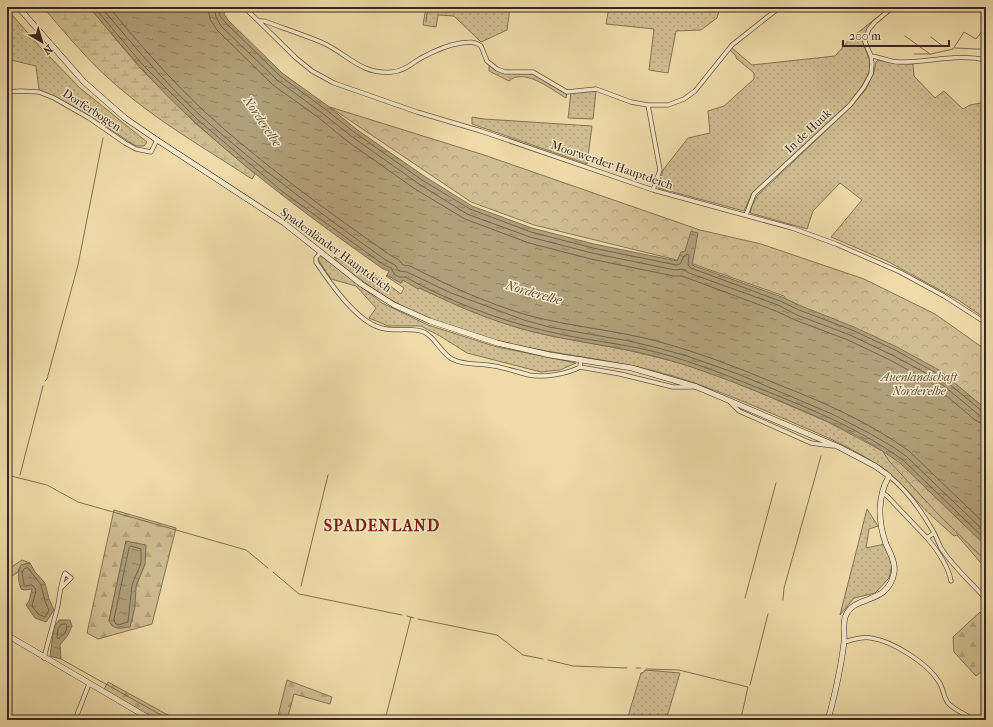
<svg xmlns="http://www.w3.org/2000/svg" width="993" height="727" viewBox="0 0 993 727" font-family="'IM FELL French Canon',serif">
<defs>
<pattern id="grass-dots" width="8" height="8" patternUnits="userSpaceOnUse"><rect width="8" height="8" fill="#d0be92"/><path d="M2 2h.1M6 6h.1" fill="none" stroke="#b3a37d" stroke-width="1.8" stroke-linecap="round"/></pattern>
<pattern id="forest-firs" width="22" height="20" patternUnits="userSpaceOnUse"><rect width="22" height="20" fill="#d0be92"/><path d="M5 1l3.5 6h-7zM16 11l3.5 6h-7z" fill="#b3a37d"/></pattern>
<pattern id="wetland-marsh" width="20" height="14" patternUnits="userSpaceOnUse"><rect width="20" height="14" fill="#d0be92"/><path d="M1 5h8M5 5V1M11 12h8M15 12V8" fill="none" stroke="#b3a37d"/></pattern>
<pattern id="park-crowns" width="20" height="18" patternUnits="userSpaceOnUse"><rect width="20" height="18" fill="#d0be92"/><path d="M2 6a3 3 0 1 1 6 0M12 15a3 3 0 1 1 6 0" fill="none" stroke="#b3a37d"/></pattern>
<pattern id="water-ripples" width="26" height="14" patternUnits="userSpaceOnUse"><rect width="26" height="14" fill="#b09f7a"/><path d="M2 4q2-2 4 0t4 0M15 11q2-2 4 0t4 0" fill="none" stroke="#908263"/></pattern>
</defs>
<rect width="100%" height="100%" fill="#efdcaa"/>
<filter id="stains"><feTurbulence type="fractalNoise" baseFrequency=".005" numOctaves="4"/><feColorMatrix values="0 0 0 0 .2 0 0 0 0 .09 0 0 0 0 .02 0 0 0 .5 -.17"/></filter>
<radialGradient id="worn" r=".72"><stop offset=".6" stop-color="#630" stop-opacity="0"/><stop offset="1" stop-color="#630" stop-opacity=".3"/></radialGradient>
<path fill="url(#grass-dots)" stroke="#837457" d="M426,7H510L507,30L481,42L454,16L438,15L436,27L423,25Z
M609,7H720L717,18L701,30L676,31L668,73L649,70L654,29L606,24Z
M889,8L868,28L863,42L869,59L870,70L862,86L849,103L752,193L744,211L658,188L663,170L688,138L710,133L708,111L724,106L754,79V73L736,58V56L730,50L732,48L752,65L835,56L851,38Z
M7,9L41,48L80,88L147,142L144,146H136C104,126 74,104 39,90L36,66L7,59Z
M878,60L892,63L913,64L914,76L935,98L944,91L963,109L970,105L986,102V319L958,300L887,261L831,237L862,200L840,183L813,211L807,229L750,213L752,206L757,196L852,106L866,89L874,72L876,62Z
M489,64L505,73L533,74L561,91L567,93L566,98C552,90 524,67 509,81L489,71Z
M596,91L593,119L568,118L571,93Z
M472,117L484,119L592,126L587,164L472,124Z
M319,254L382,303L428,325L497,347L576,363L560,370L541,372L467,353L440,336L421,326H388L369,318L376,308L356,286L331,279L317,258Z
M334,257L374,274L401,294L404,288L386,276L387,275L401,283L403,280L418,288H419L471,311L522,329L547,335L627,350L684,364L735,382L828,422L888,454L986,546V569L957,535L954,536C941,524 927,513 916,500C907,490 899,481 889,473C859,450 822,435 787,420C750,404 712,388 673,376C626,362 578,357 530,348C473,337 409,317 363,281C354,274 340,266 334,257Z
M867,509L878,526L869,529L866,548L885,544L892,565L889,578L875,593L854,598L840,615Z
M645,670L680,673L666,720H627L641,673L644,672Z"/>
<path fill="url(#forest-firs)" stroke="#837457" fill-rule="evenodd" d="M114,510L176,528L152,624L98,639L87,633ZM126,541L145,564L136,586L132,622L112,626L109,620Z
M22,560L30,563L21,565L17,573L7,579V570Z
M980,612L986,620V668L976,676L954,652L953,637Z
M287,680L332,697L330,704L294,694L287,720H277Z
M108,682L177,720H156L103,691Z"/>
<path fill="url(#wetland-marsh)" stroke="#837457" d="M43,7H89L140,68L195,123L255,174L252,179C206,149 157,121 116,85C89,62 66,34 43,7Z"/>
<path fill="url(#park-crowns)" stroke="#837457" d="M330,107L484,155L700,230L761,244L864,279L935,314L986,350V561L937,513L889,461L784,296L693,264L534,225L471,202Z"/>
<path fill="url(#water-ripples)" stroke="#7f7054" d="M89,7H221L225,11L224,14L228,20L282,73L328,106L356,129L424,176L472,206L532,228L594,244L677,261L681,252L685,251L691,231L698,233L692,265L782,297L801,306L854,327L897,347L939,370L986,409V546L900,463C861,434 814,415 768,396C731,381 693,366 654,356C619,347 583,343 547,335C503,326 460,308 420,288L418,289L403,280L401,283L387,275L389,271L383,269C318,223 255,177 196,123C156,88 123,47 89,7Z
M126,541L146,545L145,564L136,586L135,607L130,627C120,628 115,631 109,621Z
M30,563L35,572L45,583L49,599L54,610L46,622L35,618L26,605L29,601L32,589L24,590L21,589C18,580 17,573 21,565Z
M59,620H70L72,626L68,635L60,645L61,659L50,656L54,627Z"/>
<g fill="none" stroke-linecap="round" stroke-linejoin="round">
<path stroke="#73644b" stroke-width="1" d="M94,7L143,65L198,120L283,192L384,265L391,268L394,274L399,277H405C449,301 498,320 546,331C583,340 620,343 656,352C695,362 733,378 771,393C816,411 863,431 903,460L986,540
M101,7C133,45 165,83 202,117C260,169 323,215 387,261L395,265L399,271L407,272L451,293L524,320L549,327L629,341L658,348L687,356L738,374L832,414L869,433L893,447L906,456L986,533
M109,7C139,44 170,79 205,112C263,165 326,210 390,255L398,259L403,265L410,266C447,285 486,303 527,315C571,327 616,330 660,342C700,353 739,368 777,384C823,402 869,422 909,451L986,525
M208,7L210,19L217,30L273,85L319,118L347,141L415,189L465,219L529,243L591,259L674,276H682L776,311L795,320L848,340L890,360L930,382L975,420L981,423H986
M214,7L216,17L221,26L277,80L322,113L351,136L419,184L467,214L530,237L592,253L675,270L683,269L689,273L778,305L797,315L850,335L892,355L933,377L979,415L986,417
M219,7L220,16L225,22L280,76L325,109L354,132L422,180L470,209L531,232L593,248L676,265L680,264L684,256L688,254L689,256L688,265L691,268L780,301L799,310L852,330L895,350L936,373L982,411L986,412
M131,546L141,549V563L132,585L128,622L118,625L115,623L114,619L129,548Z
M28,568L41,585L45,601L49,610L45,617L38,614L32,606L36,591L35,588L32,585L25,586L24,584L22,573L24,569Z
M62,624H66L67,627L65,633L58,639L57,637L58,629Z"/>
<path stroke="#7f7054" stroke-width="1" d="M607,12L608,7
M426,22L428,7
M905,36L930,54
M931,37L944,47
M982,43L986,45
M955,48L976,49H986
M914,54H931L953,49L964,32L976,39L983,30L986,32
M45,381L47,379L78,265L103,138
M7,475L47,485L78,502L246,550L268,568
M20,475L43,386
M273,572L299,594L402,615
M301,586L328,475
M745,598L776,483
M783,600L784,588L821,456
M407,616L414,618
M418,619L497,635L523,655L543,659
M61,659L170,720
M548,660L573,666L627,668
M636,668H641
M646,669L679,670L748,687L741,718L743,719
M750,685L768,614
M385,720L411,617"/>
<g stroke="#645640" stroke-width="5">
<path id="street" d="M244,7L296,58L312,71L334,83L417,112L481,131L653,190L792,228L836,244L900,272L944,296L986,323
M259,21H264C283,28 302,34 321,42C347,53 360,75 392,72C404,71 411,64 421,58C434,51 447,45 461,43C469,42 474,41 481,46L487,61L497,69L505,72H533L567,92L596,89L631,102L648,105H668L684,99L695,91L732,45L780,7
M871,56C881,57 889,62 899,62C928,63 957,53 986,60
M7,92L20,91L39,92L54,98L89,118L125,143L136,149L151,152L157,140
M648,105L660,170L653,190
M746,215L754,194L850,105L864,87L871,74L872,64L871,56L865,42L866,37L869,29L875,22L893,7
M321,252L316,258V262C330,283 356,321 381,328C395,332 411,327 424,332C436,338 440,352 452,359C466,366 479,363 494,366C506,368 517,372 529,375C544,378 567,374 580,367L581,359
M580,367L620,374L673,387H692
M730,402L739,411L811,443L833,446
M889,476C908,491 921,510 933,531C936,536 938,542 941,548C953,567 971,582 986,599
M883,493L887,496L927,538L934,533
M927,538C938,551 948,565 951,581
M844,642C852,640 863,636 871,638C892,641 928,663 939,682C944,689 943,698 949,704C956,711 967,715 975,720
M44,658C48,641 53,625 57,609C60,597 60,584 65,573L71,578L61,588
M75,720L89,684"/>
</g>
<g stroke="#36291c" stroke-width="6">
<path id="secondary" d="M18,7L84,82L125,118L157,140L284,223L361,284L394,305L430,321L497,343L550,355L632,368L697,387L839,447L875,466L889,476C877,497 878,522 886,544C890,553 896,563 894,573C888,605 854,595 846,615C842,623 845,633 844,642C841,668 835,694 828,720
M7,635L152,720"/>
</g>
<use href="#street" stroke="#f5e8c8" stroke-width="3.5"/>
<use href="#secondary" stroke="#f5e8c8" stroke-width="5"/>
</g>
<g text-anchor="middle" stroke-width="3" stroke-linejoin="round" paint-order="stroke">
<g font-size="12" fill="#36291c" stroke="#f5e8c8">
<text transform="translate(92 110) rotate(33)" y="4">Dorferbogen</text>
<text transform="translate(808 131) rotate(-43)" y="4">In de Huuk</text>
<text transform="translate(612 165) rotate(19)" y="4">Moorwerder Hauptdeich</text>
<text transform="translate(336 250) rotate(36)" y="4">Spadenländer Hauptdeich</text>
</g>
<g font-size="12" font-style="italic" fill="#5c4e3a" stroke="#f5e8c8">
<text x="919" y="381">Auenlandschaft<tspan x="919" dy="14">Norderelbe</tspan></text>
</g>
<g font-size="13" font-style="italic" fill="#5b4c38" stroke="#f5e8c8">
<text transform="translate(263 121) rotate(56)" y="5">Norderelbe</text>
<text transform="translate(534 292) rotate(16)" y="5">Norderelbe</text>
</g>
<g font-size="16" font-weight="bold" letter-spacing="1" fill="#7a1f14" stroke="#f5e8c8">
<text x="382" y="531">SPADENLAND</text>
</g>
</g>
<rect width="993" height="727" fill="none" stroke="#efdcaa" stroke-width="24"/>
<rect x="8" y="8" width="977" height="711" fill="none" stroke="#36291c" stroke-width="2"/>
<rect x="12" y="12" width="969" height="703" fill="none" stroke="#36291c"/>
<g transform="translate(42 42) rotate(142)" stroke="#f5e8c8" stroke-width="3" paint-order="stroke">
<path d="M0-3L7 15L0 10L-7 15Z" fill="#36291c"/>
<text y="-6" font-size="11" font-weight="bold" text-anchor="middle" fill="#36291c">N</text>
</g>
<path d="M843 40v6h106v-6" fill="none" stroke="#36291c" stroke-width="2"/>
<text x="849" y="40" font-size="12" fill="#36291c" stroke="#f5e8c8" stroke-width="3" paint-order="stroke">200 m</text>
<rect width="100%" height="100%" filter="url(#stains)"/>
<rect width="100%" height="100%" fill="url(#worn)"/>
</svg>
